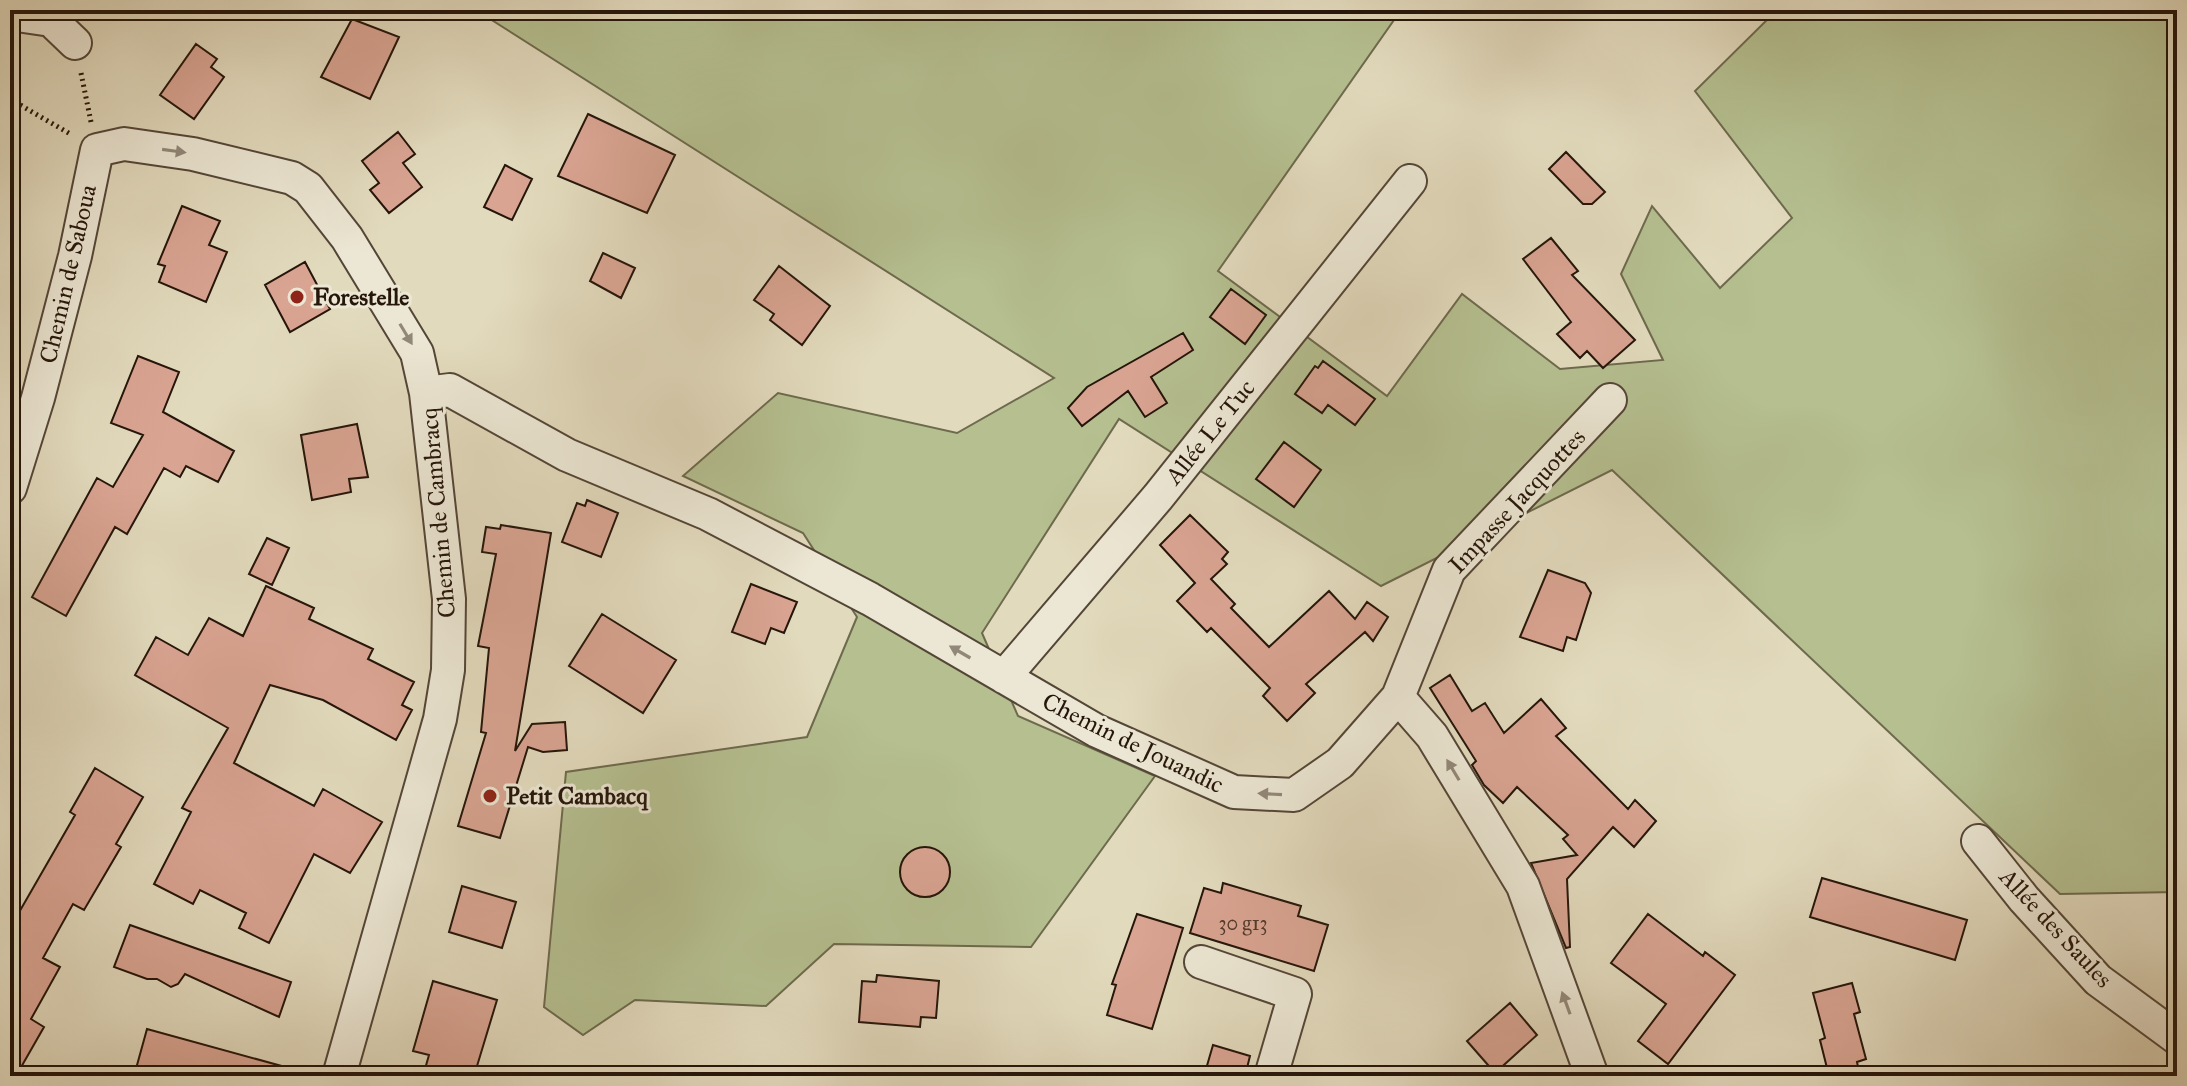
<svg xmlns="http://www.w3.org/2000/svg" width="2187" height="1086" viewBox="0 0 2187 1086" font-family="'IM FELL Great Primer',serif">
<rect width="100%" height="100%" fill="#e2dabd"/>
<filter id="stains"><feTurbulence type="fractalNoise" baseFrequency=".0025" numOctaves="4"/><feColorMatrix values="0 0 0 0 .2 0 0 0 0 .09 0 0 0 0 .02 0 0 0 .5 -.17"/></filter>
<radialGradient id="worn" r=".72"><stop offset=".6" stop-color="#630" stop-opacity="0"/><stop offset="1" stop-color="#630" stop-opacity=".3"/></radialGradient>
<path fill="#b5bf90" stroke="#6d6a4d" stroke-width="2" d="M476,10H1401L1218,271L1387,396L1462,294L1560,369L1663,360L1621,274L1652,206L1720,288L1792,218L1695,91L1777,10H2177V892L2060,894L1612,470L1381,586L1119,419L982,633L1018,716L1155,776L1031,947L834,944L766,1006L635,1000L583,1035L544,1007L566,772L807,737L857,617L803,533L683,476L778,393L957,433L1054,378Z"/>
<path fill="#d9a492" stroke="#25150a" stroke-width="2" d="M352,19L399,37L370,99L321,77Z
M196,44L217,59L211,67L224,77L194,119L160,95Z
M588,114L675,155L647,213L558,176Z
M398,132L415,154L403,163L422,187L389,213L370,190L379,183L362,161Z
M1566,152L1605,192L1592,204H1583L1549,169Z
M505,165L532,179L512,220L484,207Z
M182,206L220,221L209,245L227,252L206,302L159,282L165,266L158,264Z
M1551,238L1578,271L1572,275L1635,340L1603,368L1587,351L1580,358L1557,334L1571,322L1523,259Z
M603,253L635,268L621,298L590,281Z
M305,262L330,309L290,332L265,285Z
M779,266L830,306L802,345L770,320L774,314L754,300Z
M1231,289L1266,315L1245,344L1210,317Z
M1183,333L1193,350L1151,377L1167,403L1145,417L1128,391L1082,426L1068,408L1087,387Z
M138,356L179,372L163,412L234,451L218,482L186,466L180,477L164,468L127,534L115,527L66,616L32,597L97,478L113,487L143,435L111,423Z
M1323,361L1375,399L1355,425L1328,405L1322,413L1295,394L1315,366L1318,368Z
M357,424L368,477L349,479L351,492L312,500L301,435Z
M1284,442L1321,470L1294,507L1256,479Z
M587,500L618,513L601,557L562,542L577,503L585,506Z
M1190,515L1228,552L1222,559L1227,564L1211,579L1235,604L1231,608L1269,647L1329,591L1355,619L1367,602L1388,617L1373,641L1365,632L1306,684L1315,693L1287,721L1263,696L1270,688L1211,628L1207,632L1177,601L1195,583L1160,545Z
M501,525L551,533L515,751L532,724L565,722L567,750L543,752L528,747L500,838L458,826L486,733L481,732L489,648L478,646L496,554L482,552L486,527L500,529Z
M267,538L289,548L272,585L249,574Z
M1548,570L1585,583L1591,593L1576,640L1567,637L1563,651L1520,637Z
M751,584L797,602L784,633L771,628L765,644L732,632Z
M266,586L314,608L309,619L373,649L368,659L414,682L402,705L412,710L396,740L323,700L270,685L234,763L314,806L323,789L382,822L350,873L314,854L269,943L239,928L246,913L200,890L193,904L154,884L191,812L182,808L228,728L135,675L156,637L188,655L209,618L243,636Z
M602,614L676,660L643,713L569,666Z
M1450,675L1472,711L1485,703L1504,733L1541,699L1566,728L1556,736L1628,809L1635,800L1656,821L1634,847L1613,827L1567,879L1570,947L1566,948L1531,863L1577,855L1563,839L1568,835L1517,787L1503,803L1484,785L1472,765L1476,761L1430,688Z
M95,768L143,797L116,844L121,847L84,910L73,904L43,958L60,967L31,1019L44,1027L16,1076H10V928L75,815L70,812Z
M900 872a25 25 0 1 1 50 0a25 25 0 1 1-50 0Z
M1822,878L1967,920L1955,960L1810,917Z
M1223,883L1301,906L1298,916L1328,925L1314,971L1190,933L1204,888L1221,893Z
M462,886L516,902L502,948L449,932Z
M1137,914L1183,928L1152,1029L1107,1015L1116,985L1112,984Z
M1648,914L1703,956L1705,952L1735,975L1668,1064L1638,1041L1666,1004L1611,963Z
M130,925L291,982L279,1017L185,974L178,984L171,987L157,979H147L114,967Z
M877,975L939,981L936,1018L921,1017L920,1027L859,1022L862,981L876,982Z
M433,981L497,1000L474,1076H423L429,1055L413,1051Z
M1852,983L1860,1012L1854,1014L1866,1059L1857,1062L1860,1076H1829L1820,1040L1825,1038L1813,993Z
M1510,1003L1537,1035L1495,1073L1467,1041Z
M147,1029L289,1068L288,1076H134Z
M1213,1045L1250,1056L1245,1076H1204Z"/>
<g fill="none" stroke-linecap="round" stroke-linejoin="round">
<g stroke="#544637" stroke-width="36">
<path id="minor" d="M10,14L51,20L75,43
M426,393L450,390L567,455L708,514L870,599L1097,731L1234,792L1294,795L1340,763L1398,697L1432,736L1523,886L1592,1076
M10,488L38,398L75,256L97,150L124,144L193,154L292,178L308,188L347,238L417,353L426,393L449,599L448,670L440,719L339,1076
M1004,677L1158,497L1410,181
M1398,697L1449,570L1610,400
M1978,841L2024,899L2098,980L2177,1038
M1201,962L1295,994L1271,1076"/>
</g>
<path stroke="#25150a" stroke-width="5" stroke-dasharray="2 4" stroke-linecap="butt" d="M81,73L91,122
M10,99L72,135"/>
<use href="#minor" stroke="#ece7d4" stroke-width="32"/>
</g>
<defs><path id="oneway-solid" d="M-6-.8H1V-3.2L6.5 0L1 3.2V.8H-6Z" transform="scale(2)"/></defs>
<g fill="#928879">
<use href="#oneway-solid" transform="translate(174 151) rotate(8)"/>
<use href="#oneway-solid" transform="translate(406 334) rotate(59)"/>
<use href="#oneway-solid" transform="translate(960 652) rotate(-150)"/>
<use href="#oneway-solid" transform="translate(1453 770) rotate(-121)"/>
<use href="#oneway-solid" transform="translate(1270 794) rotate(-177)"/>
<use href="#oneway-solid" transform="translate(1566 1003) rotate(-110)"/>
</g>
<g fill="#8f2418" stroke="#ece7d4" stroke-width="3">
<circle cx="297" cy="297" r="8"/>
<circle cx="490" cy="796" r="8"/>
</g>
<g text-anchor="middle" stroke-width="6" stroke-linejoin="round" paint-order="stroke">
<g font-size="20" fill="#52392c">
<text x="1243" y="930">30 g13</text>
</g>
<g font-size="24" fill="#25150a" stroke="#ece7d4">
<text transform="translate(68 274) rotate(-77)" y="8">Chemin de Saboua</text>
<text transform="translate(1210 432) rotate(-51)" y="8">Allée Le Tuc</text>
<text transform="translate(1517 501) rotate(-47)" y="8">Impasse Jacquottes</text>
<text transform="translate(438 513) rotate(-95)" y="8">Chemin de Cambracq</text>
<text transform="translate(1133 743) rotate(26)" y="8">Chemin de Jouandic</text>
<text transform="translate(2056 928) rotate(47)" y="8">Allée des Saules</text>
</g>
<g font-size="24" font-weight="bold" fill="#25150a" stroke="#ece7d4" text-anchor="start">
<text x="313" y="305">Forestelle</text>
<text x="506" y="804">Petit Cambacq</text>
</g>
</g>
<rect width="2187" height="1086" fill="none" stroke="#e2dabd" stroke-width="40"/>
<rect x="12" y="12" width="2163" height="1062" fill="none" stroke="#25150a" stroke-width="4"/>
<rect x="20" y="20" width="2147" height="1046" fill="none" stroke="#25150a" stroke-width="2"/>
<rect width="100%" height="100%" filter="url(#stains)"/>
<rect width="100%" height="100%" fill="url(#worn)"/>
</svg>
